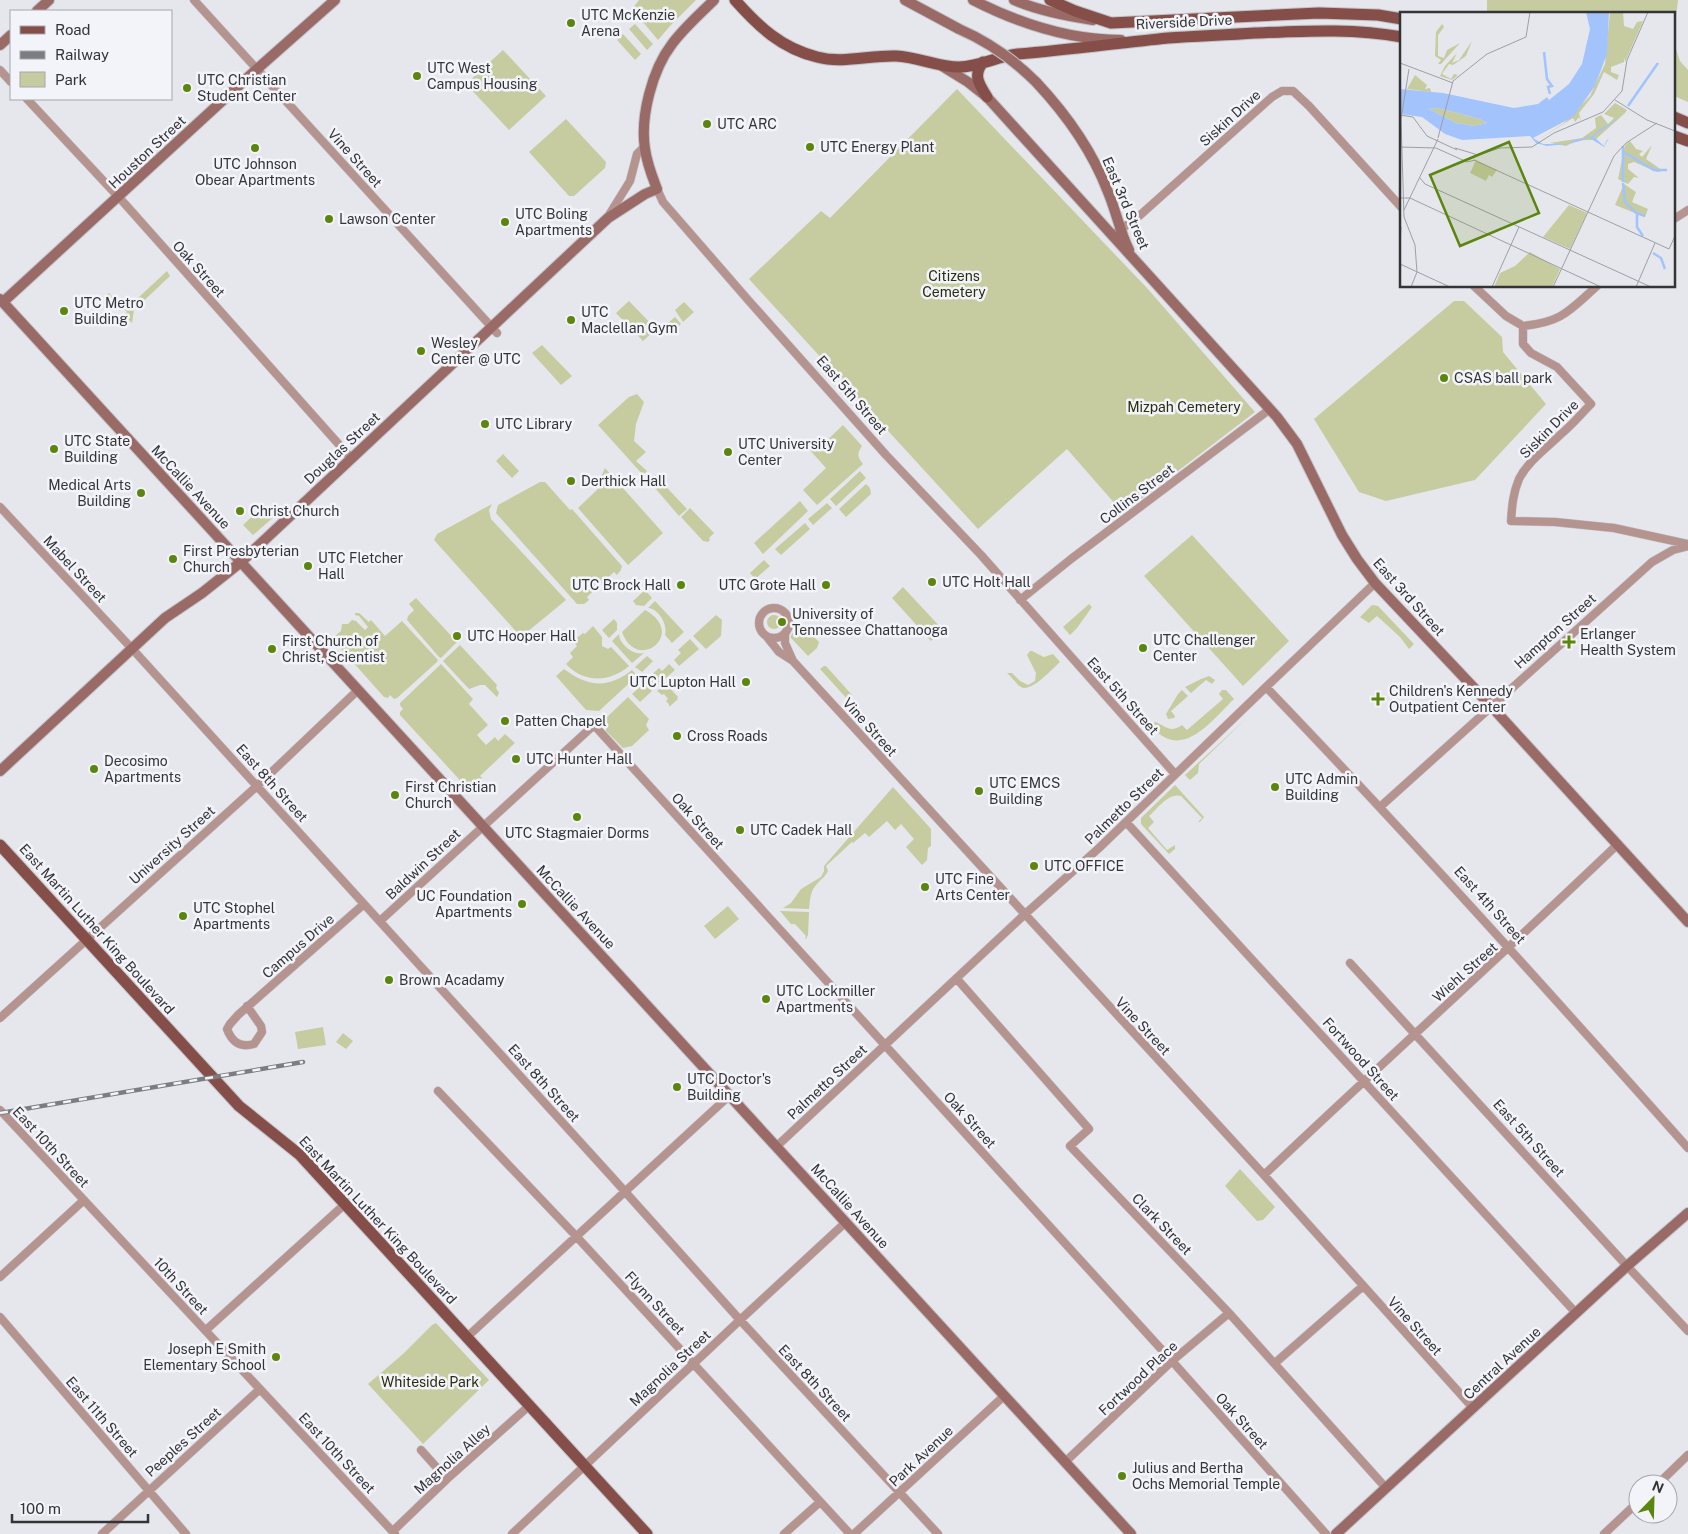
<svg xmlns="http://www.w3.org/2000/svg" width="1688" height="1534" viewBox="0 0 1688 1534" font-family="'Public Sans',sans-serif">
<rect width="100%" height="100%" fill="#e5e7ed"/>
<path fill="#c6cc9f" d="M639,0H696L670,26L658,40L632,9Z
M1487,0H1678L1674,33V14H1489L1487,11Z
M635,24L653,44L647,50L629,29Z
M623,34L641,54L635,60L617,40Z
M1674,43L1680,61L1688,70V102L1674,96Z
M503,50L546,96L509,130L466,84Z
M957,89L1147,288L1255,412L1123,513L1067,449L978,529L749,279L821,211L830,218Z
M566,119L606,162L605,168L574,196H569L529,152Z
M167,271L170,276L134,310L132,323L124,315L127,312L125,310Z
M109,293L116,302L122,297L129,302L120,311L106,295Z
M629,301L656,329L643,341L616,313Z
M1454,301H1464L1502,337L1503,352L1546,404L1475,480L1386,501L1359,492L1314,419Z
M684,302L694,312L683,322L675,310Z
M675,317L681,324L669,335L662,328Z
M542,345L572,376L561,385L532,353Z
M637,394L644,402L636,424L634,441L646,452L636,461L647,471L643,475L598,425L629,397Z
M843,425L862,446C857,453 857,457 863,464L817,505L803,490L826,468L808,448L811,445L819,448Z
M503,454L519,471L512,478L496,461Z
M605,468L663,533L628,565L578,508L602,485L600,479Z
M860,471L866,478L836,506L830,499Z
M655,475L687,509L679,516L649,481Z
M540,482H545L570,510L572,509L622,566L621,570L617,575L614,572L587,597L589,600L584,604H577L496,513L498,505Z
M866,484L870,488L871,494L846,517L839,509Z
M800,501L808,511L763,554L754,543Z
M827,503L832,508L813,525L808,519Z
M492,504L489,510L491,519L566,600L521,637L434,540L437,534Z
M262,507L268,512L271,510L276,515L253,535L243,525Z
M690,508L714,533L709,538L710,540L708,542L703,541L681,517Z
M805,523L810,529L781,555L775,549Z
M1192,535L1289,641L1243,686L1144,576Z
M764,560L770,566L755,579L750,573Z
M903,587L943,630L931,641L892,598Z
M645,590L652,598L644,606L636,605L633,601Z
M416,598L457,642L441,658L439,657L407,620L408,616L414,610L409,604Z
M655,601L684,632L672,643L665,635C668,625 659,609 648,608Z
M1089,604L1092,607L1077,628L1070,635L1063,627Z
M1372,605L1378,606L1414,644L1409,649L1400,637L1377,616L1369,623L1360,617Z
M645,610C688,633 637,674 622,632Z
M355,613H359L369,622L371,620L385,636L402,621L438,660L437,662L397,698L394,699L390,695L388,698L384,697L335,642L336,640L335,636L341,631L342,624H348L352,620L356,621L365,630L368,627L359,616L355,615Z
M767 622a7 7 0 1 1 14 0a7 7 0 1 1-14 0Z
M716,615L722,620L721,636L706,649L693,636Z
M614,619L617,623V630L609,638L602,630Z
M593,626L602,637V646L608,649L611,647L629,666C609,683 584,683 566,664L573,657L570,653L577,646L573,641L583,633L585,634Z
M794,632L802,635L811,634L819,642L817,648L808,656L791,638V635Z
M619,634C619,644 634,656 644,653L632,663L612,641Z
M690,639L699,649L679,666L674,660L681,653L678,650Z
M460,645L497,685L496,688L499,693L497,697L485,685H480L469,689L443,661Z
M1030,651H1032L1044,657L1053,654L1060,662C1052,669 1031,693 1021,687C1016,684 1012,677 1007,673H1012L1020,681L1028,685L1035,681L1036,673L1027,655Z
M647,656L653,661L642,672L635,667Z
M441,664L473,699L469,704L488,725L477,735L486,745L495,737L498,741L505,734L515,743L480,776L482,778L472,789L469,790L400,715V712L403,709L400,705V703Z
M669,664L675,670L655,688L647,679L659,668L662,671Z
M824,666H826L852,695L848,700L820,669Z
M564,669C588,687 608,689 632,670L637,676L599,711L586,710L556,676Z
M1209,676L1215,680L1212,684L1206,680L1191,693L1185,687L1201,679Z
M644,683L652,691L640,702L632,694Z
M666,684L678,697L677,698L678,699L669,707V704L666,701L668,699L664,694L662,695L657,691Z
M1182,690L1188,696L1171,711L1175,716L1174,718L1168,719L1166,714L1178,694Z
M1222,690H1226L1234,699C1212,720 1183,761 1153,728V723L1156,722C1166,727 1171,733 1182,725L1187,730L1223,699L1219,694Z
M628,697L649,719L646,725L649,730L632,746L623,748L606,731V718Z
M1248,717L1199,764L1198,773L1190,780L1185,775Z
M1175,785L1204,817L1200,822H1198L1202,818L1181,796C1169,792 1157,809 1149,816L1154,822L1148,828L1167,850L1175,845V849L1169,854L1141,824V818Z
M893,787L931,829V846L928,848L927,860L922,865L906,847L914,839L901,824L895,830L887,821L869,837L865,833L853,843L852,842L826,866L828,871C825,877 821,879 817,884C810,891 810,900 809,909L783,908L791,903L801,889L821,877L824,871V866Z
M728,906L739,919L715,939L704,926Z
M780,911L809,912L808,935L806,939L805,938L806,936L795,924H791Z
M323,1027L326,1045L298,1049L295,1032Z
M343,1033L353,1041L346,1049L336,1042Z
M1240,1169L1275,1207L1263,1220L1257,1221L1225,1186Z
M436,1323L489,1380L423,1444L368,1384L403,1354L432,1325Z"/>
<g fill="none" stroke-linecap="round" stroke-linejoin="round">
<g stroke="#c2c3c9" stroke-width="9">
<path id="street" d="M194,0L497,333
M0,70L11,82
M27,99L125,204L351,458
M657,189L663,202L749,301L886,455L981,555L1175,774
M609,215L630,181L637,154L644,147
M1674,219L1688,210
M1117,232L1138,217L1272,97L1282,91H1293L1309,106L1402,208
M1474,286L1506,316L1523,326
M1597,286C1569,311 1562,322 1523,326V344L1531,353L1557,367L1591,404C1581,414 1572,425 1561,434C1547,448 1528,461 1519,479C1513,493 1512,506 1511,521L1555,522L1614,528L1688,544
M0,507L136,653L611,1176L740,1320L938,1534
M1020,600L1071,559L1270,409
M759 623a15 15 0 1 1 30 0a15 15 0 1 1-30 0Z
M785,633V643L793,661L1264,1175L1473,1408
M767,637L779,652L793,661
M1266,687C1410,837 1549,992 1688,1148
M1380,807L1652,562L1673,550L1688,546
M1126,822L1576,1313
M380,921L594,725L1172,1361L1326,1534
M1350,963L1627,1266L1688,1331
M957,979L1089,1129L1070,1146L1229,1313L1386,1488
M247,1006L261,1026L262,1032L254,1044C240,1048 232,1042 227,1029L230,1024L238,1015L364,904
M0,1018L257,786L358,690
M438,1091L576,1236L850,1534
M0,1110L395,1534
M777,1146L1024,915L1099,848L1266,687L1375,583
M1264,1175C1381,1064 1501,956 1618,844
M0,1277L84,1200
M0,1317L186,1534
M206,1330L345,1204
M467,1337L730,1095
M1275,1363L1363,1286
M421,1450L447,1479
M1065,1462L1172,1361L1229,1313
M1658,1484L1688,1455
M393,1531L447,1479L530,1405
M102,1534L260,1389
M512,1534L740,1320L846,1222
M784,1534L820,1502
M854,1534L1004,1396
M1604,1534L1638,1502"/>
</g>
<g stroke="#c2c3c9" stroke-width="12">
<path id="secondary" d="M905,0L959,29
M973,0C1018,23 1070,40 1121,40
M1014,0C1039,11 1066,16 1093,20
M37,11L49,0
M0,45L11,35
M942,66L968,82L987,97L1277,417L1297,444L1342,535L1357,559L1375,583L1491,706L1688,922
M1036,82C1066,114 1092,150 1108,192C1116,211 1120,232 1129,250
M0,299L1131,1534
M3,302L257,69L335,0
M0,771L165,618L202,593L241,562L608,218L645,194L657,189C652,176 647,164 645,149C640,117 652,70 672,44C684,28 700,14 714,0
M1336,1534L1627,1266L1688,1213"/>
</g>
<g stroke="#c2c3c9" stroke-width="13">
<path id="primary" d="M735,0C759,27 781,48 817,57C843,64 870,55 896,56C918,57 938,67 959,67C979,67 998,56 1018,54C1068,50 1118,43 1168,38C1197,36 1226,35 1255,33C1305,31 1352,28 1402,37
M1050,0L1075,11L1111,23L1319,13L1378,15L1402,19
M983,62C972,76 980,85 987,97
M1674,117L1688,123
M1674,136L1688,141
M0,845L239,1106L300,1155L647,1534"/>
</g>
<use href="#street" stroke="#b59490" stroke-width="8"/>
<use href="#secondary" stroke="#9a6b66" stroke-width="10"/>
<use href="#primary" stroke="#864e49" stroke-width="11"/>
<g stroke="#7c7d81" stroke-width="4.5">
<path id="rail" d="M0,1113L303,1062"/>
</g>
<use href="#rail" stroke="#f2f4fa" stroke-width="2.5" stroke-dasharray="8" stroke-linecap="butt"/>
<g stroke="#c2c3c9" stroke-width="12" stroke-linecap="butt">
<path id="secondary-bridge" d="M959,29C989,42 1013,59 1036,82"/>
</g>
<use href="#secondary-bridge" stroke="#9a6b66" stroke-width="10"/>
</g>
<g fill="#5c850d" stroke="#f2f4fa" stroke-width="2">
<circle cx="571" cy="23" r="5"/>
<circle cx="417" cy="76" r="5"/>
<circle cx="187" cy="88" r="5"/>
<circle cx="707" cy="124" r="5"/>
<circle cx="810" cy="147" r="5"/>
<circle cx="255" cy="148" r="5"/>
<circle cx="329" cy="219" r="5"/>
<circle cx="505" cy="222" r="5"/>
<circle cx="64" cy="311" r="5"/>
<circle cx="571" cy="320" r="5"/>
<circle cx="421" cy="351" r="5"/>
<circle cx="1444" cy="378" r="5"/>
<circle cx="485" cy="424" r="5"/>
<circle cx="54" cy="449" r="5"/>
<circle cx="728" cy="452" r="5"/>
<circle cx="571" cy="481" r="5"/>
<circle cx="141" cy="493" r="5"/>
<circle cx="240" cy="511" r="5"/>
<circle cx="173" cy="559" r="5"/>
<circle cx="308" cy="566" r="5"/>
<circle cx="932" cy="582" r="5"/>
<circle cx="681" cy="585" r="5"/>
<circle cx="826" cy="585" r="5"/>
<circle cx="782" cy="622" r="5"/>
<circle cx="457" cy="636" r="5"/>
<path d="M1566.5 634.5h5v5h5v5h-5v5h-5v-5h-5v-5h5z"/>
<circle cx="1143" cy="648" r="5"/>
<circle cx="272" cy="649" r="5"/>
<circle cx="746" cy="682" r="5"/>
<path d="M1375.5 691.5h5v5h5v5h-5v5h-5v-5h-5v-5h5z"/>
<circle cx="505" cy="721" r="5"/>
<circle cx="677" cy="736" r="5"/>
<circle cx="516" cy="759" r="5"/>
<circle cx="94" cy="769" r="5"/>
<circle cx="1275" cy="787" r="5"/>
<circle cx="979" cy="791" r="5"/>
<circle cx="395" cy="795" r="5"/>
<circle cx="577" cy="817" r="5"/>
<circle cx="740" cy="830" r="5"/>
<circle cx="1034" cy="866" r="5"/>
<circle cx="925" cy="887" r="5"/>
<circle cx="522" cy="904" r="5"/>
<circle cx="183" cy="916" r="5"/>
<circle cx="389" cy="980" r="5"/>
<circle cx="766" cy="999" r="5"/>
<circle cx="677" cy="1087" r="5"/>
<circle cx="276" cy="1357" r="5"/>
<circle cx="1122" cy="1476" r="5"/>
</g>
<g text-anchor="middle" stroke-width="5" stroke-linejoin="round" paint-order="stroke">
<g font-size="14" fill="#343437" stroke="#f2f4fa" text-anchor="start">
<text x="581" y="20">UTC McKenzie<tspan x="581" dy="16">Arena</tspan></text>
<text x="427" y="73">UTC West<tspan x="427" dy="16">Campus Housing</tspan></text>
<text x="197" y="85">UTC Christian<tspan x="197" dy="16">Student Center</tspan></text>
<text x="717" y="129">UTC ARC</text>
<text x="820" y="152">UTC Energy Plant</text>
<text x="255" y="169" text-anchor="middle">UTC Johnson<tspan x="255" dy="16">Obear Apartments</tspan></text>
<text x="515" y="219">UTC Boling<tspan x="515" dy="16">Apartments</tspan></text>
<text x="339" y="224">Lawson Center</text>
<text x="74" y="308">UTC Metro<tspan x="74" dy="16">Building</tspan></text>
<text x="581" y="317">UTC<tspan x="581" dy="16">Maclellan Gym</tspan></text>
<text x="431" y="348">Wesley<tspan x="431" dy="16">Center @ UTC</tspan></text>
<text x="1454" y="383">CSAS ball park</text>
<text x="495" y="429">UTC Library</text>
<text x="64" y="446">UTC State<tspan x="64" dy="16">Building</tspan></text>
<text x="738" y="449">UTC University<tspan x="738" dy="16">Center</tspan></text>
<text x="581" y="486">Derthick Hall</text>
<text x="131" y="490" text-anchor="end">Medical Arts<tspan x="131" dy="16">Building</tspan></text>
<text x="250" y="516">Christ Church</text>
<text x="183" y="556">First Presbyterian<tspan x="183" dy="16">Church</tspan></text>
<text x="318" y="563">UTC Fletcher<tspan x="318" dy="16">Hall</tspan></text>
<text x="942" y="587">UTC Holt Hall</text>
<text x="671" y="590" text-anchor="end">UTC Brock Hall</text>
<text x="816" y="590" text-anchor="end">UTC Grote Hall</text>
<text x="792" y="619">University of<tspan x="792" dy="16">Tennessee Chattanooga</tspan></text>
<text x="1580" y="639">Erlanger<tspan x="1580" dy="16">Health System</tspan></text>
<text x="467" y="641">UTC Hooper Hall</text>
<text x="1153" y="645">UTC Challenger<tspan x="1153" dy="16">Center</tspan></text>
<text x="282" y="646">First Church of<tspan x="282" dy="16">Christ, Scientist</tspan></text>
<text x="736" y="687" text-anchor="end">UTC Lupton Hall</text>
<text x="1389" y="696">Children's Kennedy<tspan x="1389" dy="16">Outpatient Center</tspan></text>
<text x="515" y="726">Patten Chapel</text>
<text x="687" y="741">Cross Roads</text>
<text x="526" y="764">UTC Hunter Hall</text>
<text x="104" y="766">Decosimo<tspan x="104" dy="16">Apartments</tspan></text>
<text x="1285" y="784">UTC Admin<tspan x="1285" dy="16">Building</tspan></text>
<text x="989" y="788">UTC EMCS<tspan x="989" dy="16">Building</tspan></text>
<text x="405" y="792">First Christian<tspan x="405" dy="16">Church</tspan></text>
<text x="750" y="835">UTC Cadek Hall</text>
<text x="577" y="838" text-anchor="middle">UTC Stagmaier Dorms</text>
<text x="1044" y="871">UTC OFFICE</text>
<text x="935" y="884">UTC Fine<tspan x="935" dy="16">Arts Center</tspan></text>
<text x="512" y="901" text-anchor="end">UC Foundation<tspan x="512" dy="16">Apartments</tspan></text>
<text x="193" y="913">UTC Stophel<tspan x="193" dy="16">Apartments</tspan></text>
<text x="399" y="985">Brown Acadamy</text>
<text x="776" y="996">UTC Lockmiller<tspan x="776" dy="16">Apartments</tspan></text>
<text x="687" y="1084">UTC Doctor's<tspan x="687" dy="16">Building</tspan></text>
<text x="266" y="1354" text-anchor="end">Joseph E Smith<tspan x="266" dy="16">Elementary School</tspan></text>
<text x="1132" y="1473">Julius and Bertha<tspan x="1132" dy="16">Ochs Memorial Temple</tspan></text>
</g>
<g font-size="14" fill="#343437" stroke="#f2f4fa">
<text transform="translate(1184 22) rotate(-3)" y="5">Riverside Drive</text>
<text transform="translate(1230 118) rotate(-42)" y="5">Siskin Drive</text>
<text transform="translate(147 152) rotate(-43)" y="5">Houston Street</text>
<text transform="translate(355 158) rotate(48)" y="5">Vine Street</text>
<text transform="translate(1126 203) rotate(67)" y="5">East 3rd Street</text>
<text transform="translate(199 269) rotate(48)" y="5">Oak Street</text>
<text transform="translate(852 395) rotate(49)" y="5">East 5th Street</text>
<text transform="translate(1549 429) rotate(-45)" y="5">Siskin Drive</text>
<text transform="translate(342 448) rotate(-43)" y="5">Douglas Street</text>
<text transform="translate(191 487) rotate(47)" y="5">McCallie Avenue</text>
<text transform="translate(1137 494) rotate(-37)" y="5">Collins Street</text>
<text transform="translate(75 569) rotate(47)" y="5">Mabel Street</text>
<text transform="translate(1409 597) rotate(48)" y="5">East 3rd Street</text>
<text transform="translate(1555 631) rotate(-42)" y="5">Hampton Street</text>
<text transform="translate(1123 696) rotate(48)" y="5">East 5th Street</text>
<text transform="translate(870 727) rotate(48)" y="5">Vine Street</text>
<text transform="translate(272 783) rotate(48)" y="5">East 8th Street</text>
<text transform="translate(1124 806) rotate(-44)" y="5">Palmetto Street</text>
<text transform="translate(698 821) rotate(48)" y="5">Oak Street</text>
<text transform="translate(172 845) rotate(-42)" y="5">University Street</text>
<text transform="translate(423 864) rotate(-43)" y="5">Baldwin Street</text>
<text transform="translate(1490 905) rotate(48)" y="5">East 4th Street</text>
<text transform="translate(576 907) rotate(47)" y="5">McCallie Avenue</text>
<text transform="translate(97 929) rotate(48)" y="5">East Martin Luther King Boulevard</text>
<text transform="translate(298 946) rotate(-41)" y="5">Campus Drive</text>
<text transform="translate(1465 972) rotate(-42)" y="5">Wiehl Street</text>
<text transform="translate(1143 1026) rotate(47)" y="5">Vine Street</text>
<text transform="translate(1361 1059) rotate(48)" y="5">Fortwood Street</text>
<text transform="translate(827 1082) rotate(-43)" y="5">Palmetto Street</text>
<text transform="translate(544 1083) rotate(48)" y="5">East 8th Street</text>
<text transform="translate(970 1120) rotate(48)" y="5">Oak Street</text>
<text transform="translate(1529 1138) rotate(48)" y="5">East 5th Street</text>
<text transform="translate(51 1147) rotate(47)" y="5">East 10th Street</text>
<text transform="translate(850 1206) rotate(48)" y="5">McCallie Avenue</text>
<text transform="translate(378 1220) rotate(47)" y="5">East Martin Luther King Boulevard</text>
<text transform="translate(1162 1224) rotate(46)" y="5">Clark Street</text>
<text transform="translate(181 1286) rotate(47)" y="5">10th Street</text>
<text transform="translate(655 1303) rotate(47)" y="5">Flynn Street</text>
<text transform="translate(1415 1326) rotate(48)" y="5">Vine Street</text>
<text transform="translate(1502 1363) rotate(-43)" y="5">Central Avenue</text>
<text transform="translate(670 1368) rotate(-43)" y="5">Magnolia Street</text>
<text transform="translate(1138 1378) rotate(-43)" y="5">Fortwood Place</text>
<text transform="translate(815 1383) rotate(47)" y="5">East 8th Street</text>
<text transform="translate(102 1417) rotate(49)" y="5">East 11th Street</text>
<text transform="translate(1242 1421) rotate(48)" y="5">Oak Street</text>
<text transform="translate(183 1442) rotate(-42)" y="5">Peeples Street</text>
<text transform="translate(337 1453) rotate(47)" y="5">East 10th Street</text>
<text transform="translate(921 1456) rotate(-43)" y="5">Park Avenue</text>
<text transform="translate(452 1459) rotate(-42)" y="5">Magnolia Alley</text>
</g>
<g font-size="14" fill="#292c0e" stroke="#f2f4fa">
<text x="954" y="281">Citizens<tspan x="954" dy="16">Cemetery</tspan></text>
<text x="1184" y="412">Mizpah Cemetery</text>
<text x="430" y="1387">Whiteside Park</text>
</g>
</g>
<g transform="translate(1400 12)">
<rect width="275" height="275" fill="#e5e7ed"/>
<path d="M210,0H223L224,14L233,17L237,10L243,9L225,50L224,45V50L211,55V60L219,63L217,68L204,60L194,82L179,101L181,109L179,105L175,110L173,106L138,128L164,111L190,84L205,52ZM42,12L44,15L38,23V44L44,46L47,38L60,31L41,52H38L41,48L35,44L36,20ZM72,29L66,44L53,53L49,52L42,62L51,67L54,62L58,63L52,68L40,64L45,54L57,41L52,51L59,48ZM15,63L27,73L25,77L30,76L31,80L7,77ZM215,91L227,98L225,101L195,128H178L166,134L150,131L182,126L196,116L195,106L201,103L208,112L214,106L204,102ZM38,96L80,107L87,111L74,114L56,111L29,97ZM230,129L236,137L243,139L239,142L242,145L252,133L246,147L263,159L257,160L234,150L228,152V157L239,166L234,165L228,172L218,167L225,133ZM76,148L97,158L92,165L89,163L86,169L70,161ZM224,172L236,180L232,190L248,197L245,205L215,193ZM169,193L187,201L170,237L143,225ZM130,240L160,257L152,275H94L100,261L115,254Z" fill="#c6cc9f"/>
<path d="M186,0H209L207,42L195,74L173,105L133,126L143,132H168L176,127H183L187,124L191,125L200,117L220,106L193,124L204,134L207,128L209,126L204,135L188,125L184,128L168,132L147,134L136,131L130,124L62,128L45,122L22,105L0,102V77L43,81L114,96L138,92L147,85L149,88L169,72L182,52L190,17ZM38,96L80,107L87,111L74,114L56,111L29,97Z" fill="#a3c3fd" fill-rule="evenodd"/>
<path fill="none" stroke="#a3c3fd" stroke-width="2.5" d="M144,40L147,67L152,74L148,75L150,82M228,94L258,51M225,141L254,158H267M223,170V134M223,171L225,190L236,201L245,204M237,201V215L243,224M253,241L261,246L265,257"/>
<path fill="none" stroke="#9e9fa4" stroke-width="1" d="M0,51L53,71M9,57L1,107L4,205L15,233L17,260L11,275M215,88L247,108L275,119M0,103L13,105L27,124L57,138M38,126L53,69L87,42L126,25L130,0M0,135L36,136L67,150L75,148M55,136L78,143L100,136L132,135L154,121L203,100L222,79L227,48L248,0M74,148L269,237L275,224M20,166L25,172L251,275M0,186H10L201,275M4,198L38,127M0,230L1,215M0,252L50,275M92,275L119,215M153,275L214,144L226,131L257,111M236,275L255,231"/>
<path fill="#5c850d" fill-opacity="0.15" stroke="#5c850d" stroke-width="2.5" d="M109,130L139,201L60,234L30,163Z"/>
<rect width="275" height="275" fill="none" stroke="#343437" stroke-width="2.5"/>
</g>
<rect x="10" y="10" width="162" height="90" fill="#f2f4fa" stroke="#a6a7ac"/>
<rect x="20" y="26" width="25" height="8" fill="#864e49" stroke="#a6a7ac"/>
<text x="55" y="35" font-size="15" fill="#343437">Road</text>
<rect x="20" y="51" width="25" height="8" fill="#7c7d81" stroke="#a6a7ac"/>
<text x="55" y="60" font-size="15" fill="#343437">Railway</text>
<rect x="20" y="72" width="25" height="15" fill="#c6cc9f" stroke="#a6a7ac"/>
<text x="55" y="85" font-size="15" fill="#343437">Park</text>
<g transform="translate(1653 1499) rotate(23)"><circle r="24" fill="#f2f4fa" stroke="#a6a7ac"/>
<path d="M0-4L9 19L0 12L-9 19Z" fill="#5c850d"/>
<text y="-8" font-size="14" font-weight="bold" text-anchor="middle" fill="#343437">N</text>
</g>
<path d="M12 1514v8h136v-8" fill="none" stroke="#343437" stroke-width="2.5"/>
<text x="20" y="1514" font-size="15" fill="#343437" stroke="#f2f4fa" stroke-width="4" paint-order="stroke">100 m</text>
</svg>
